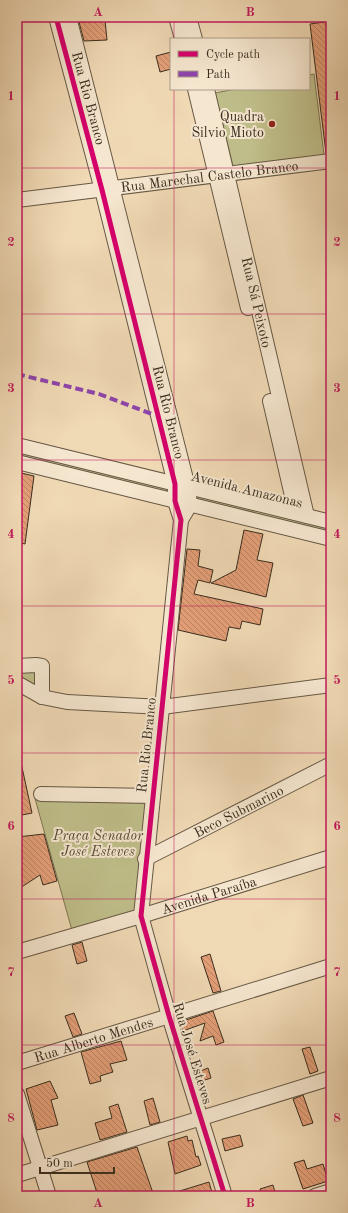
<svg xmlns="http://www.w3.org/2000/svg" width="348" height="1213" viewBox="0 0 348 1213" font-family="'Old Standard TT',serif">
<defs>
<pattern id="building-back-hatch" width="6" height="6" patternUnits="userSpaceOnUse"><rect width="6" height="6" fill="#e49f78"/><path d="M-1 5l2 2M0 0l6 6M5-1l2 2" fill="none" stroke="#ba8262"/></pattern>
</defs>
<rect width="100%" height="100%" fill="#f0d9b5"/>
<filter id="stains"><feTurbulence type="fractalNoise" baseFrequency=".005" numOctaves="4"/><feColorMatrix values="0 0 0 0 .2 0 0 0 0 .09 0 0 0 0 .02 0 0 0 .5 -.17"/></filter>
<radialGradient id="worn" r=".72"><stop offset=".6" stop-color="#630" stop-opacity="0"/><stop offset="1" stop-color="#630" stop-opacity=".3"/></radialGradient>
<path fill="#bfbe8a" stroke="#7c7654" d="M314,74L324,155L233,166L215,93L236,89H309V75Z
M17,449L170,487L169,496L17,458Z
M197,494L331,526V536L197,503Z
M36,663L40,694L17,681V665Z
M34,795H150L140,915L73,934Z"/>
<path fill="url(#building-back-hatch)" stroke="#392d1e" d="M105,20L107,40L84,41L79,22Z
M331,21V152L326,153L310,24Z
M171,52V69L160,72L156,56Z
M17,472L34,476L25,544L17,542Z
M244,530L263,534L257,560L273,563L266,597L211,583L236,570Z
M187,549L200,550L198,566L213,570L210,583L198,580L194,594L263,609L260,625L242,621L240,629L229,627L226,641L178,630Z
M20,758L32,813L17,816V759Z
M44,834L57,881L43,885L40,875L17,890V837Z
M82,942L87,961L77,964L72,945Z
M210,954L221,991L213,993L201,957Z
M213,1011L224,1042L216,1045L213,1036L200,1041L205,1023L183,1031L180,1022Z
M74,1013L82,1034L73,1037L65,1016Z
M121,1041L127,1060L110,1064L113,1072L100,1076L101,1081L90,1084L81,1052Z
M310,1047L318,1071L310,1074L302,1049Z
M208,1068L211,1078L199,1082L196,1073Z
M50,1081L58,1098L51,1100L58,1125L37,1130L26,1089Z
M303,1095L313,1123L303,1126L293,1099Z
M153,1098L160,1122L150,1125L144,1101Z
M118,1104L127,1132L100,1140L95,1123L112,1118L109,1107Z
M240,1135L243,1146L225,1151L222,1139Z
M187,1136L188,1141L192,1140L196,1157L198,1156L201,1165L175,1174L168,1142Z
M137,1147L154,1196H98L87,1162Z
M304,1160L307,1169L323,1164L328,1181L303,1189L294,1163Z
M209,1182L213,1196H171L170,1194Z
M273,1185L276,1196H262L260,1189Z"/>
<g fill="none" stroke-linecap="round" stroke-linejoin="round">
<g stroke="#675844" stroke-width="16">
<g id="minor">
<path d="M56,17L102,190L175,484V501L181,520L141,916L169,1016L225,1196"/>
<path d="M69,17L188,487L190,505L181,520"/>
<path d="M176,17L182,39"/>
<path d="M189,17L195,39"/>
<path d="M195,89L248,308"/>
<path id="s1" d="M207,89L307,516"/>
<path id="s2" d="M17,200L331,161"/>
<path d="M270,401L296,513"/>
<path d="M17,445L331,522"/>
<path d="M17,462L331,539"/>
<path d="M17,666L36,665L42,666V697"/>
<path d="M17,683L42,697L67,702L162,707L331,685"/>
<path d="M41,794L153,796"/>
<path id="s3" d="M145,859L331,764"/>
<path id="s4" d="M17,952L141,916L331,857"/>
<path id="s5" d="M17,1063L331,966"/>
<path d="M17,1094L49,1196"/>
<path d="M17,1175L331,1078"/>
<path d="M315,1196L331,1191"/>
</g>
</g>
<use href="#minor" stroke="#f5e6cf" stroke-width="14"/>
<path stroke="#8e44ad" stroke-width="4" stroke-dasharray="8 4" stroke-linecap="butt" d="M17,374L99,394L157,416"/>
<g stroke="#f5e6cf" stroke-width="8">
<path id="cycleway" d="M56,17L102,190L175,484V501L181,520L141,916L169,1016L225,1196"/>
</g>
<use href="#cycleway" stroke="#d6006c" stroke-width="5"/>
</g>
<path fill="none" stroke="#c2185b" stroke-width="1" stroke-opacity="0.55" d="M174,17V39M174,89V1196M17,168H331M17,314H331M17,460H331M17,606H331M17,753H331M17,899H331M17,1045H331"/>
<circle fill="#8f2418" stroke="#f5e6cf" stroke-width="1.5" cx="272" cy="124" r="4"/>
<g text-anchor="middle" stroke-width="4" stroke-linejoin="round" paint-order="stroke">
<g font-size="14" fill="#392d1e" stroke="#f5e6cf">
<text transform="translate(89 98) rotate(75)" y="5">Rua Rio Branco</text>
<text dy="5" stroke="none"><textPath href="#s2" startOffset="194">Rua Marechal Castelo Branco</textPath></text>
<text dy="5" stroke="none"><textPath href="#s1" startOffset="219">Rua Sá Peixoto</textPath></text>
<text transform="translate(169 412) rotate(76)" y="5">Rua Rio Branco</text>
<text transform="translate(247 489) rotate(14)" y="5">Avenida Amazonas</text>
<text transform="translate(146 745) rotate(-84)" y="5">Rua Rio Branco</text>
<text dy="5" stroke="none"><textPath href="#s3" startOffset="105">Beco Submarino</textPath></text>
<text dy="5" stroke="none"><textPath href="#s4" startOffset="200">Avenida Paraíba</textPath></text>
<text dy="5" stroke="none"><textPath href="#s5" startOffset="80">Rua Alberto Mendes</textPath></text>
<text transform="translate(193 1053) rotate(73)" y="5">Rua José Esteves</text>
</g>
<g font-size="14" fill="#392d1e" stroke="#f5e6cf" text-anchor="end">
<text x="264" y="121">Quadra<tspan x="264" dy="16">Silvio Mioto</tspan></text>
</g>
<g font-size="14" font-style="italic" fill="#544a34" stroke="#f5e6cf">
<text x="98" y="840">Praça Senador<tspan x="98" dy="16">José Esteves</tspan></text>
</g>
</g>
<rect width="348" height="1213" fill="none" stroke="#f0d9b5" stroke-width="44"/>
<rect x="170" y="38" width="140" height="52" fill="#f5e6cf" stroke="#aa9c88"/>
<rect x="178" y="51" width="20" height="6" fill="#d6006c" stroke="#aa9c88"/>
<text x="206" y="58" font-size="12" fill="#392d1e">Cycle path</text>
<rect x="178" y="71" width="20" height="6" fill="#8e44ad" stroke="#aa9c88"/>
<text x="206" y="78" font-size="12" fill="#392d1e">Path</text>
<path d="M40 1167v6h74v-6" fill="none" stroke="#392d1e" stroke-width="2"/>
<text x="46" y="1167" font-size="12" fill="#392d1e" stroke="#f5e6cf" stroke-width="3" paint-order="stroke">50 m</text>
<rect x="22" y="22" width="304" height="1169" fill="none" stroke="#c2185b" stroke-width="1.5"/>
<g font-size="13" text-anchor="middle" font-weight="bold" fill="#c2185b">
<text x="98" y="16">A</text>
<text x="250" y="16">B</text>
<text x="11" y="100">1</text>
<text x="337" y="100">1</text>
<text x="11" y="246">2</text>
<text x="337" y="246">2</text>
<text x="11" y="392">3</text>
<text x="337" y="392">3</text>
<text x="11" y="538">4</text>
<text x="337" y="538">4</text>
<text x="11" y="684">5</text>
<text x="337" y="684">5</text>
<text x="11" y="830">6</text>
<text x="337" y="830">6</text>
<text x="11" y="976">7</text>
<text x="337" y="976">7</text>
<text x="11" y="1122">8</text>
<text x="337" y="1122">8</text>
<text x="98" y="1207">A</text>
<text x="250" y="1207">B</text>
</g>
<rect width="100%" height="100%" filter="url(#stains)"/>
<rect width="100%" height="100%" fill="url(#worn)"/>
</svg>
